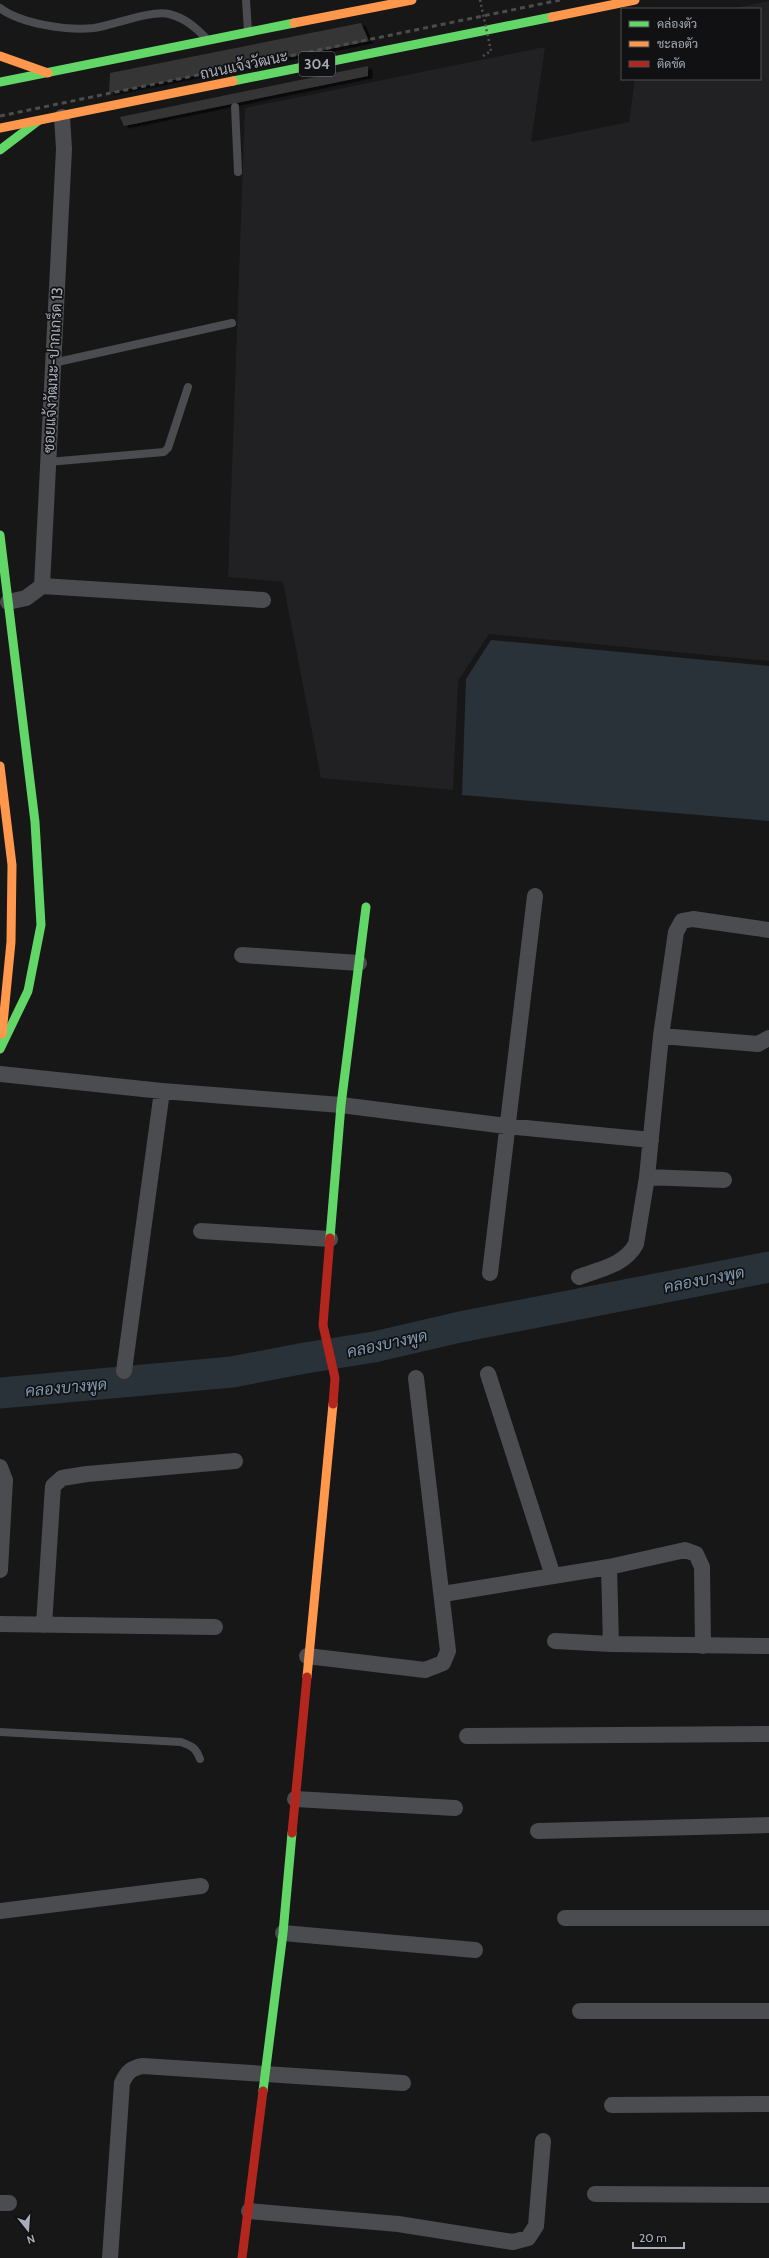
<svg xmlns="http://www.w3.org/2000/svg" width="769" height="2258" viewBox="0 0 769 2258" font-family="Cabin,Sarabun,sans-serif">
<defs>
<filter id="shadow"><feDropShadow dx="4.5" dy="2.5" stdDeviation="0" flood-color="#0009"/></filter>
</defs>
<rect width="100%" height="100%" fill="#171717"/>
<path fill="#212123" d="M769,1V661L489,634L458,681L453,790L321,778L283,582L228,577L245,108L545,47L531,142L629,122L635,79H760V9H731Z"/>
<path fill="#2a3239" d="M491,640L769,666V821L462,795L466,679Z"/>
<g fill="none" stroke-linecap="round" stroke-linejoin="round">
<path stroke="#2a3239" stroke-width="31" d="M0,1393L232,1372L305,1358L374,1347L460,1327L769,1267"/>
</g>
<path fill="#353536" filter="url(#shadow)" d="M361,23L369,41L109,93L110,73Z
M368,66V76L124,126L120,117Z"/>
<g fill="none" stroke-linecap="round" stroke-linejoin="round">
<path stroke="#4d4e52" stroke-width="2.5" stroke-dasharray="2 3" stroke-linecap="butt" d="M483,56L491,51"/>
<path stroke="#4b4c50" stroke-width="8" d="M246,0L248,31
M0,8C21,24 69,31 94,28C114,25 150,10 169,14C185,18 195,27 206,38
M235,107L238,172
M53,363L232,323
M48,462L164,452L168,448L188,387
M0,1732L181,1742C192,1746 196,1748 200,1759"/>
<path stroke="#4b4c50" stroke-width="16" d="M42,586L263,600
M8,602L26,598L42,586L64,149L62,117
M242,955L359,963
M661,1036L758,1044L769,1038
M0,1074L162,1091L341,1105L506,1126L651,1140
M647,1177L724,1180
M201,1231L330,1239
M490,1273L535,896
M579,1277C600,1269 625,1265 636,1244L647,1177L661,1036L676,932L682,921L693,919L769,930
M124,1371L162,1091
M488,1374L553,1576
M0,1467L5,1480L0,1570
M609,1567L611,1644
M443,1594L609,1567L685,1550L696,1554L702,1567L703,1646
M0,1624L215,1627
M44,1625L53,1486L62,1478L87,1474L235,1461
M555,1641L611,1644L769,1646
M307,1656L425,1670L443,1663L448,1651L416,1378
M467,1736L769,1734
M295,1799L455,1808
M538,1831L769,1825
M0,1911L201,1886
M565,1918H769
M283,1933L475,1950
M580,2011H769
M612,2105L769,2104
M595,2194L769,2195
M0,2203H9
M249,2211L398,2224L513,2242L528,2238L536,2226L543,2141
M110,2258L122,2083C127,2072 131,2068 143,2066L403,2083"/>
<path stroke="#63d668" stroke-width="9" d="M233,81L552,17
M0,82L294,23
M0,150L38,121
M0,535L35,822L41,925L28,991L0,1049
M330,1238L341,1105L366,907
M263,2091L283,1933L292,1833"/>
<path stroke="#ff974d" stroke-width="9" d="M552,17L635,0
M294,23L412,0
M0,56L48,73
M0,128L233,81
M0,766L12,865L11,942L2,1034
M307,1677L333,1404"/>
<path stroke="#b3261e" stroke-width="9" d="M330,1238L323,1325L335,1378L333,1404
M292,1833L307,1677
M242,2258L263,2091"/>
<path stroke="#4b4c4f" stroke-width="3" stroke-dasharray="5 4" stroke-linecap="butt" d="M0,116L560,0"/>
<path stroke="#4d4e52" stroke-width="2.5" stroke-dasharray="2 3" stroke-linecap="butt" d="M480,0L491,51"/>
</g>
<g text-anchor="middle" stroke-width="3.5" stroke-linejoin="round" paint-order="stroke">
<rect fill="#111113" stroke="#7b7e86" stroke-width="1" x="299" y="52" width="36" height="24" rx="3"/>
<g font-size="14" font-weight="bold" fill="#a8adb8">
<text x="317" y="69">304</text>
</g>
<g font-size="15" fill="#a8adb8" stroke="#111113">
<text transform="translate(244 65) rotate(-12)" y="5">ถนนแจ้งวัฒนะ</text>
<text transform="translate(53 370) rotate(-87)" y="5">ซอยแจ้งวัฒนะ-ปากเกร็ด 13</text>
</g>
<g font-size="16" font-style="italic" fill="#7f9bb3" stroke="#111113">
<text transform="translate(704 1279) rotate(-11)" y="6">คลองบางพูด</text>
<text transform="translate(387 1343) rotate(-12)" y="6">คลองบางพูด</text>
<text transform="translate(66 1387) rotate(-5)" y="6">คลองบางพูด</text>
</g>
</g>
<rect x="621" y="8" width="140" height="72" fill="#111113" stroke="#4d4f55"/>
<rect x="629" y="21" width="20" height="6" fill="#63d668" stroke="#4d4f55"/>
<text x="657" y="28" font-size="12" fill="#a8adb8">คล่องตัว</text>
<rect x="629" y="41" width="20" height="6" fill="#ff974d" stroke="#4d4f55"/>
<text x="657" y="48" font-size="12" fill="#a8adb8">ชะลอตัว</text>
<rect x="629" y="61" width="20" height="6" fill="#b3261e" stroke="#4d4f55"/>
<text x="657" y="68" font-size="12" fill="#a8adb8">ติดขัด</text>
<g transform="translate(28 2230) rotate(163)" stroke="#111113" stroke-width="3" paint-order="stroke">
<path d="M0-3L7 15L0 10L-7 15Z" fill="#a8adb8"/>
<text y="-6" font-size="11" font-weight="bold" text-anchor="middle" fill="#a8adb8">N</text>
</g>
<path d="M633 2242v6h51v-6" fill="none" stroke="#a8adb8" stroke-width="2"/>
<text x="639" y="2242" font-size="12" fill="#a8adb8" stroke="#111113" stroke-width="3" paint-order="stroke">20 m</text>
</svg>
